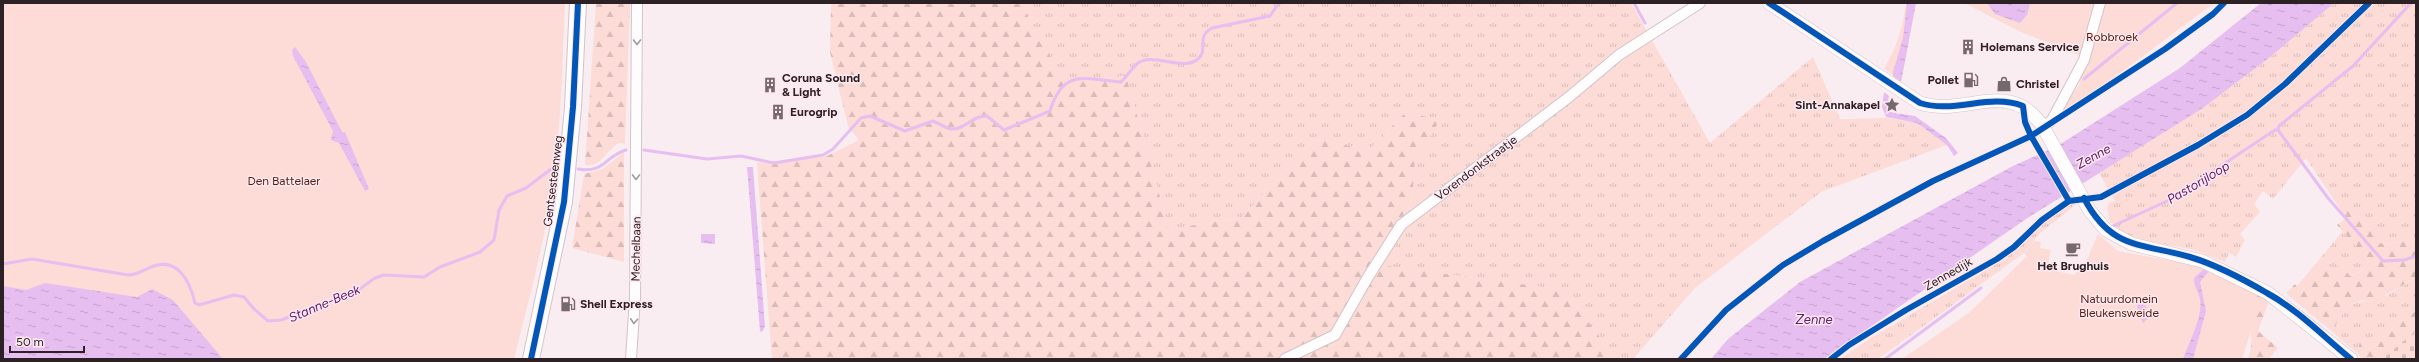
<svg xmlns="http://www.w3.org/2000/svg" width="2419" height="362" viewBox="0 0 2419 362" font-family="Figtree,sans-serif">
<defs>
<pattern id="grass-tufts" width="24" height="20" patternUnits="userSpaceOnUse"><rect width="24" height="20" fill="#fddbd6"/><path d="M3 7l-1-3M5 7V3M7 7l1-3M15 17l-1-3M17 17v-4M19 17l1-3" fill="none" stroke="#d9bcb8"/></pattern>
<pattern id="forest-firs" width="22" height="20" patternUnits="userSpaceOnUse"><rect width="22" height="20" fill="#fddbd6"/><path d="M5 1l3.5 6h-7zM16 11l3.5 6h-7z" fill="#d9bcb8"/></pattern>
<pattern id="cemetery-stones" width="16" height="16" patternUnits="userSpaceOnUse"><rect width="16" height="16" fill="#fddbd6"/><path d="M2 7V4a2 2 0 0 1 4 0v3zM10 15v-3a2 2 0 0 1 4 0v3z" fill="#d9bcb8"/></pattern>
<pattern id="water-ripples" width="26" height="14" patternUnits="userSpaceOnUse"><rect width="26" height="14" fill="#e6bef0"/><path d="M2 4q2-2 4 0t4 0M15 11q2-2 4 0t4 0" fill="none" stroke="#c5a3ce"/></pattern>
</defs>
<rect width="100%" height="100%" fill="#faedf1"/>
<path fill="url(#grass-tufts)" d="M1030,3H1631L1710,143L1813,57L1840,119L1887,118L1917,123L1947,145L1821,192L1695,288L1633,359H1616L1564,290L1371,264L1412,202L1415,161L1439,120L1406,112L1369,150L1315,139L1241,218L1169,229L1126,76L1064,81L1025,13Z
M2334,3H2416V239L2414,241L2381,244L2348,203L2341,210L2306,158L2273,199L2263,191L2254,204L2260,212L2240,234L2245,240L2236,257L2229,253L2225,262C2213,258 2202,252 2190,249C2163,243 2131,242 2110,222L2107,207L2110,202L2115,201L2099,173L2203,108L2274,54Z
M2073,203L2077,204L2039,234L2024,253L1878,359H1840L1869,339L2005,259L2036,228Z
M2343,231L2369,261C2354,283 2342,275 2320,272L2302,289L2297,286Z
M2416,278V311L2392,329L2375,346L2367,349L2360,343L2357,353L2331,331L2341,316L2353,304L2387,295Z"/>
<path fill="url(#forest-firs)" d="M596,3H630L625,145L621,142C607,148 602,168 585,165Z
M831,3H1030L1026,13L1064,81L1126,76L1169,229L1241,218L1315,139L1369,150L1406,112L1440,120L1415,161L1412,202L1372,264L1564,290L1616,359H772L757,163L827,156L859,140L848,126L830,52Z
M624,152V262L572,248L584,174L603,169Z
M2348,203L2381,244L2414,241L2416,239V278L2372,302L2363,300L2353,304L2341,316L2331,331L2286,293L2295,284L2302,289C2315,276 2323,265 2342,267L2350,276C2359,274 2364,269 2369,261L2337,225L2347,218L2341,210Z
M2228,278L2269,301L2258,331L2278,348L2269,359H2248C2259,329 2241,304 2228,278Z
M2416,311V331L2382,359H2363L2357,353L2360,342L2367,349L2375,346L2392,329Z"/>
<path fill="url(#cemetery-stones)" d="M2416,331V359H2382Z"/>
<path fill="#fddbd6" d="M3,3H565C562,74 561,145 548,214C539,263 526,311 514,359H3Z
M1906,3H1916L1901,82L1884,68C1897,48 1903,26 1906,3Z
M1964,3H2214L2135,62L2073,106L2059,113L2079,85L2086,58L2023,33Z
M2098,234L2118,251L2199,266L2219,275L2261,300L2242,359H1902L1970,312L2027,256L2024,253L2034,241L2041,242L2040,248L2051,250L2048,264L2042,263L2047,269L2074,275L2086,262Z"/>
<path fill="url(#water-ripples)" d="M1907,3H1916L1901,82L1893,76V72L1903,38Z
M1987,3H2029L2030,4L2027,15L2020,23L1995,14Z
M2261,3H2334L2274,54L2203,108L2026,219L1824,359H1711L1728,339L1800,282L2011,167L2059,145L2180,68Z
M295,47L306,62L342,132H345L369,189L365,191L339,143L331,140L333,131L293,56L292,50Z
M1884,92L1889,96L1888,100L1892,105L1890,112L1915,116L1946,138L1958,153L1954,156L1947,145L1917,123L1886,117L1882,107Z
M747,167H753L765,327L762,332L760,331Z
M701,234H715V244L701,243Z
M2204,269L2209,271L2200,282L2206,311L2193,359H2183C2189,342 2203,317 2200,299C2198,291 2194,287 2194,278Z
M45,283L137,297L152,289L173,300L223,359H3V286L26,290Z
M2139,303L2146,306L2147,319L2143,323L2137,306Z"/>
<path fill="#faedf1" d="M2042,151L2068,195L2064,197L2039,152Z"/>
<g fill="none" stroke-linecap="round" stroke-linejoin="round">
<path stroke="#e6bef0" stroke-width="3" d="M1634,3L1645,23
M2084,79L2177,3
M2278,130L2328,198L2383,261L2404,260L2416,256
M644,150L707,159L741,156L774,163L823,155L833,149L861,118L870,116L905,131L933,121C938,123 946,128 951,129C965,130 973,115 987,116L1004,130L1050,111C1063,68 1084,79 1121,82C1127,76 1132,68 1138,63C1154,52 1183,72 1198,59C1209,50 1195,37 1212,28L1270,16L1279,3
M578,169C604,174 605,156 626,150
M2113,226L2180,195V193L2275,130H2278L2279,126L2353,66L2411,3
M3,264L32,259L128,275C137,275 142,271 151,267C178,256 190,282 195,303L199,305L234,295L244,297L254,309L268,321L281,320L354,293L375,278L384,275L424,277L440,267L480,252L494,240L499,210L507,196L526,188L555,166
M1885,359L1981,288"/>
<g stroke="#d0c5c9" stroke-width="12">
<path id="minor" d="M2043,127L2052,120L2084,60L2100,3
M631,359L635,298L637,3
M1285,359L1335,335L1368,277L1401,225L1569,97L1619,55L1700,3"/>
</g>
<g stroke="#d0c5c9" stroke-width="14">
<path id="tertiary" d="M1769,3L1920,103C1966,118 2009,76 2043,127L2090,211L2106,230L2132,244L2202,261L2268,293L2351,359"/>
</g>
<g stroke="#d0c5c9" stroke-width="18">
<path id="primary" d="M531,359L564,202L573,107L578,3"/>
</g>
<use href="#minor" stroke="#fefcfd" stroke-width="10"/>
<use href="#tertiary" stroke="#fefcfd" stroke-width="13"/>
<use href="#primary" stroke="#fefcfd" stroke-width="16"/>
<g stroke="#ffe8ef" stroke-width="8">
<path id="cycleway" d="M1769,3L1920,103C1955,114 1989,93 2023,106L2025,122L2031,136L2069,201
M2084,198C2111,250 2141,243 2190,257C2217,265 2243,279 2267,293C2298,310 2324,337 2351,359
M531,359L564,202L573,107L578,3
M1681,359L1726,310L1783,265L1823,241L1933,181L2031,136L2165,49L2213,14L2224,3
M1831,359L1849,345L1906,310L1997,259L2014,247L2042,220L2069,201L2101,197L2198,145L2247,115L2285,84L2369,3"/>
</g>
<use href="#cycleway" stroke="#0057b8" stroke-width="6"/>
</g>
<defs><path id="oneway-chevron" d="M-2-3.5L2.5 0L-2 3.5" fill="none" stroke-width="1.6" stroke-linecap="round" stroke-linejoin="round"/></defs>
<g stroke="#a09a9c">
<use href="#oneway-chevron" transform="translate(637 42) rotate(90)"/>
<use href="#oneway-chevron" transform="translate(636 177) rotate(91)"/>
<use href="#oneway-chevron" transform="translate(634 321) rotate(94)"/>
</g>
<defs>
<g id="building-bare" transform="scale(1.2)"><path d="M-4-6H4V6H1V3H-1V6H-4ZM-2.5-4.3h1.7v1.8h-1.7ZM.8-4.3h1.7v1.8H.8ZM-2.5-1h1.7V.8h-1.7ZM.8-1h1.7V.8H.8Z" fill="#74696c" stroke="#ffe8ef" stroke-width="2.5" paint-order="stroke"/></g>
<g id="fuel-bare" transform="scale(1.2)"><path d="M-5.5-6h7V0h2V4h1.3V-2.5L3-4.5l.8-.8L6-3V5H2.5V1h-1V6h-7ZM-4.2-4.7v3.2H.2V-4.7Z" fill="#74696c" stroke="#ffe8ef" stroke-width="2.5" paint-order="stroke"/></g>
<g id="shop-bare" transform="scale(1.2)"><path d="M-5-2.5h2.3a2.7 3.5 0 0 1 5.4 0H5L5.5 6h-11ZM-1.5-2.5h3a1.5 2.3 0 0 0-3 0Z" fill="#74696c" stroke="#ffe8ef" stroke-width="2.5" paint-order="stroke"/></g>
<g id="sight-bare" transform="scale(1.2)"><path d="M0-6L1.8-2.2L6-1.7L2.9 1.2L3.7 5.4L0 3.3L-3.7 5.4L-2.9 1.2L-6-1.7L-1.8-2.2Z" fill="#74696c" stroke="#ffe8ef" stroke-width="2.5" paint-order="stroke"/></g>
<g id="cafe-bare" transform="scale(1.2)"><path d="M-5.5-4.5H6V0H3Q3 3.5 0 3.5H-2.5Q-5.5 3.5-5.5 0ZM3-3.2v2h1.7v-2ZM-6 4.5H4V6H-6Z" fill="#74696c" stroke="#ffe8ef" stroke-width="2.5" paint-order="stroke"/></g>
</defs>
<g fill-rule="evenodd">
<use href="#building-bare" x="1968" y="47"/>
<use href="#fuel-bare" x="1971" y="80"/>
<use href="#shop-bare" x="2004" y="84"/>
<use href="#building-bare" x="770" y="85"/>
<use href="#sight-bare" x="1892" y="105"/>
<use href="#building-bare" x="778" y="112"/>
<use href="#cafe-bare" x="2073" y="249"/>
<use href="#fuel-bare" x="568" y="304"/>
</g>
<g text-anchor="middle" stroke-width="3" stroke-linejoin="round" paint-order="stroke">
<g font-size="12" fill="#541e0f" stroke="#ffe8ef">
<text x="2112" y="41">Robbroek</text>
<text x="284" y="185">Den Battelaer</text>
<text x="2119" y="303">Natuurdomein<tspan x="2119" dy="14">Bleukensweide</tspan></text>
</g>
<g font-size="12" font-weight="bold" fill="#2c2225" stroke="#ffe8ef" text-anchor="start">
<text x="1980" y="51">Holemans Service</text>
<text x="782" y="82">Coruna Sound<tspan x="782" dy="14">&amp; Light</tspan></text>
<text x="1959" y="84" text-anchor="end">Pollet</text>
<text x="2016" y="88">Christel</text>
<text x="1880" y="109" text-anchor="end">Sint-Annakapel</text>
<text x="790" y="116">Eurogrip</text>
<text x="2073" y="270" text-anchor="middle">Het Brughuis</text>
<text x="580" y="308">Shell Express</text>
</g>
<g font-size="12" fill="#2c2225" stroke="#ffe8ef">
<text transform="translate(1476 168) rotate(-37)" y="4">Vorendonkstraatje</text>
<text transform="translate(553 181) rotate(-83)" y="4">Gentsesteenweg</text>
<text transform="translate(636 249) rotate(-89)" y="4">Mechelbaan</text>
<text transform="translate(1948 274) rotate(-30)" y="4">Zennedijk</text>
</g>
<g font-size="13" font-style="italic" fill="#5d2071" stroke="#ffe8ef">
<text transform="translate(2093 156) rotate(-29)" y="5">Zenne</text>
<text transform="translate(2198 182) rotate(-31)" y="5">Pastorijloop</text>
<text transform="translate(324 303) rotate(-23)" y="5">Stanne-Beek</text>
<text x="1814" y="324">Zenne</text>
</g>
</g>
<rect width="2419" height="362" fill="none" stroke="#2c2225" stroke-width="8"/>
<path d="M10 346v6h74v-6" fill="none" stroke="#2c2225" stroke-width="2"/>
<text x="16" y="346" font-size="12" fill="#2c2225" stroke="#ffe8ef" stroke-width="3" paint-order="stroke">50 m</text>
</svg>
